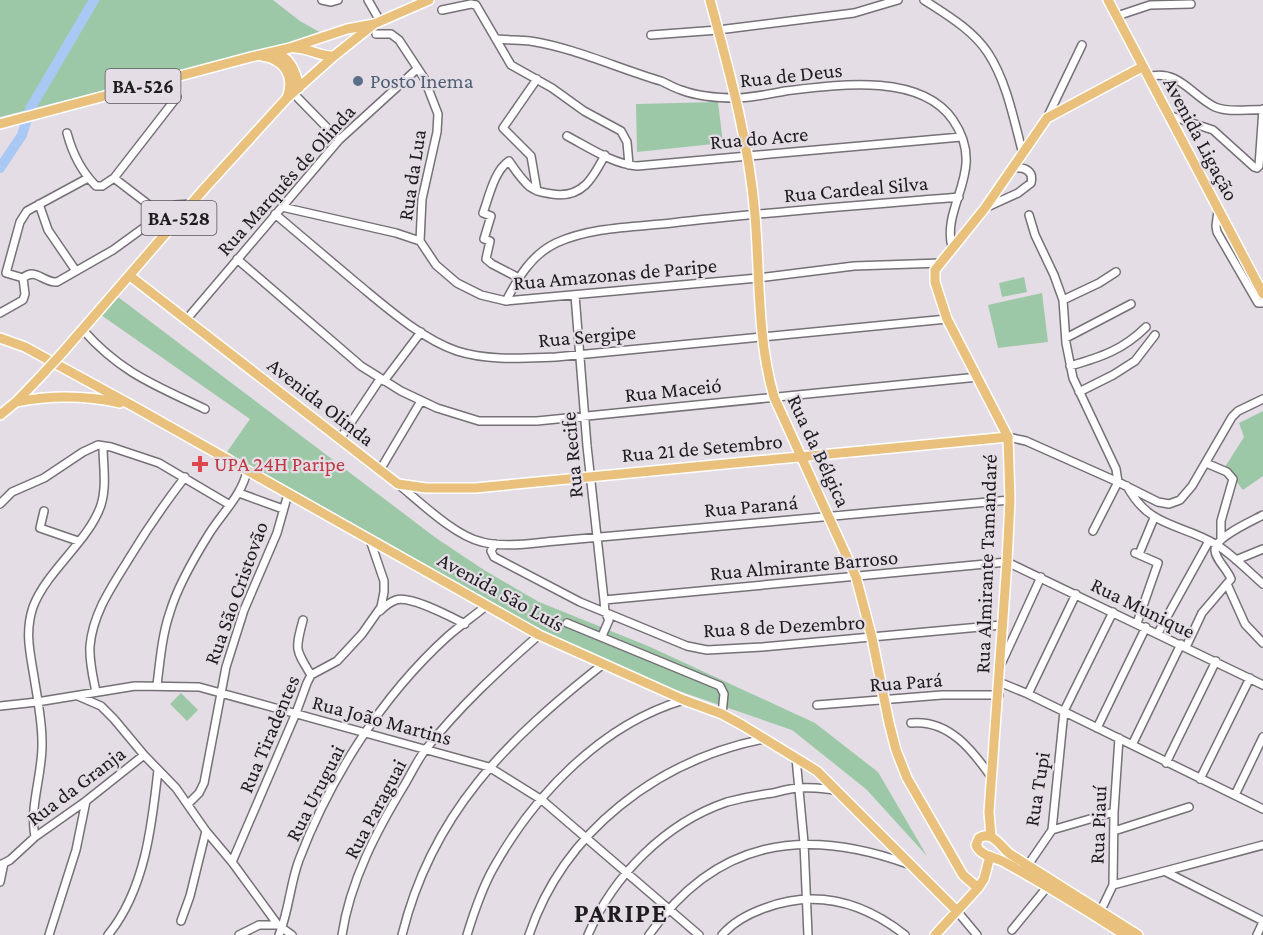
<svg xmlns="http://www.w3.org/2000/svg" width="1263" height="935" viewBox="0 0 1263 935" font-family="'Crimson Pro',serif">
<rect width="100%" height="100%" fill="#e4dde5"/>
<path fill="#9dc8a8" d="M0,0H273L300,21L323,34L0,117Z
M718,102L723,143L637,152L636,104Z
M1024,277L1027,292L1002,297L999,283Z
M1042,293L1048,342L998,348L988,305Z
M118,297L436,538L484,570L539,602L648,646L815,723L878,772L927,856L866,789L792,730L603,665L370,539L227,452L250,419L101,315Z
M1263,411V476L1243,490L1225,467L1244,437L1239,423Z
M181,693L198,710L187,721L170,704Z"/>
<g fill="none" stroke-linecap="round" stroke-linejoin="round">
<path stroke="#a9c9f4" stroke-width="10" d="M0,168L22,135L30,109L94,0"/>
<g stroke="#767077" stroke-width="10">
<path id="minor" d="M322,0L331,2L338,0
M368,0L380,21
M924,0C947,15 973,30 988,53C1007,82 1014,121 1023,154
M442,10L471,4L476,5L511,65L552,88L584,111L621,131L627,142L629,165
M1117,16L1150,5L1191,4
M376,34H391L399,40L424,78L438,114L437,132L422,199L420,241
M651,35L718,30L854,13L898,0
M498,39C508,40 519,40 530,41C575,48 617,68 661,81C668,84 674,88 681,90C697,96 719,98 736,98C752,98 769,94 785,91C835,85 920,72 953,120C988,171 941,204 952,247
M1148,77C1178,68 1192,96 1215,107C1229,113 1248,109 1263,110
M537,79L503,128L531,156L537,191
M298,98L339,140
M1168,115L1213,130L1254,167L1257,168L1259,166L1263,109
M1047,118L1082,45
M67,133C72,152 82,172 96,186H102L114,178L162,215
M567,136C588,147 613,164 637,166L961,137
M114,178L177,97
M39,204L48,230L76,271
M282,207L396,233L420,241L436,265L457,283L481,295L506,301L758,278L854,266L941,263
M985,208L1018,193L1031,183C1034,171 1025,167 1014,168
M1218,211L1216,226L1217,232L1258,303H1263
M275,214C303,238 331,261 359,285C387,308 422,339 457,351C488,361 524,358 556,357L947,319
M1029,215L1035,235L1054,275L1063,300L1066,343L1073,378L1116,469L1118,482L1093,531
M237,259L361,366L401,391L437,408L479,421H537L978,377
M23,278C36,267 43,283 57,282L113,250L175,205L191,204
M23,278L6,273L20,222L27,211L88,178
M519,278L492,264L486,259L490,241L484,239L491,216L483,213C489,197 494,171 509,161C515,170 522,180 530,187C537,192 544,193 552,194C582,199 593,178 605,155
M575,295L587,446L604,600L605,612L609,620L602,636
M1063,300L1099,283L1116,272
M506,301C518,278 531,255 556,243C591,227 634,227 672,223C767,212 863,205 959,197
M0,313L23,300L25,294L23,278
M186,320L339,140L417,69
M83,330C121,373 155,385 205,409
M1066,338L1131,304
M1070,366C1101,357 1123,350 1146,327
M384,381L421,332
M1079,392L1113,375L1135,361L1155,335
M1008,437L1026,441L1118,482L1158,502L1169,504L1180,500L1192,486L1232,417L1238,411L1263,399
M340,439L380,379
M1206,463L1227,472L1233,479L1221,521V538
M380,470L421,401
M398,484C420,502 455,536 482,542C505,548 532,543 556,541L1010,500
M1127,486C1150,529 1181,523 1217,545C1234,556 1248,571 1263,584
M239,493L283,509
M0,504L12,492L44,478L83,452L98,445L111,447L159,463L230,505
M44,511L40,528L78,541
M495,544L491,551L494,557L580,602L687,646L707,650L762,647L1002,625
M1135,553L1158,563L1137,623
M1139,554L1154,518
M1236,560L1263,549
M1227,584L1245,624L1263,643
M604,600L1007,562L1263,685
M380,611C384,607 390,602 396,600C410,595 451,617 465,624
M303,620C295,650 295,649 311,675
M567,623L720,686L724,694L722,714
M1158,633L1209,541
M1186,647L1202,613L1231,579C1228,570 1215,559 1215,550C1215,537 1252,521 1263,515
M1002,662L1041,577
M999,682L1028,694L1263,809
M157,685C160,661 162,635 170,612C178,585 194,558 209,534C222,513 242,495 247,471
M96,692C93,677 89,661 90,646C93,612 113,585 130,557C147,529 165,503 185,477
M1028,694L1076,594
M78,696L101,706L114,719L144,755L176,788L206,831L232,862L278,925L292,935
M817,705L942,695H999
M0,706L37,702L135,686L199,687L489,767L542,800L699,935
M911,723C949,719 973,751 992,778
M1097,728L1146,627
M1132,745L1181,644
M796,758L804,843L808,935
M1166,763L1216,661
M1200,779L1250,678
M1235,795L1263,737
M188,804L199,793L204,783L226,667L244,610L277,533L288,494
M1052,830L1114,812
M1114,831L1189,807
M35,837C29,805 43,774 42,742C42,722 38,702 35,683C31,656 24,634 33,607C47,570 89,541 101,505C107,486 103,465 103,446
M232,862L296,713L307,683L311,675L337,661L362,634L381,607L384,592V581L370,540
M0,865L10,860L35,837L86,801L144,755
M1028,865L1052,830L1064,711L1113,612
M1166,872L1263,921
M0,882L4,863
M1113,885L1263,845
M1101,910L1113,885L1114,812L1119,738
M957,911L977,935
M181,921L190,896L206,831
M1012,930L1048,886
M49,935L76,850L86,801
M108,935C145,890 152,825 158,770
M239,935L259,925H278
M279,935C289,911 290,884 299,860C330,778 382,696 447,637C459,626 473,617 486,606
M342,935C350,881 377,830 405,784C412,772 418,759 426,749C459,707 499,670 539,635
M402,935C432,813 507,740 602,665
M467,935C474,912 482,888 494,867C535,794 602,724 684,700
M529,935C564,831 658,760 764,739
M588,935C613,876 665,823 727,802C742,798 758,795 773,793C781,791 791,788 800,788C812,787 825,789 837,790
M649,935C715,840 803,826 908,864
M722,935C733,922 748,914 765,908C816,889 863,902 905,935
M1257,935L1263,922"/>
</g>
<g stroke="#fff" stroke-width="12">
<path id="major" d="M710,0C729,70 749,142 755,215C760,275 757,339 774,397L856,577L872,638L889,723L896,750L907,778L963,875L978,888
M1108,0L1263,294
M295,48C309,48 320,57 334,56
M271,53C290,54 296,72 299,88
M262,56C285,59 295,77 287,98
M0,124L251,57L290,48L347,29L374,24
M130,276L398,484L426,488H475L1008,437
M0,338L25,347L133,406L539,635L684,700L722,714L742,725L817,771L957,911
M63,352L205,188L286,99L334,56L374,24L429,0
M16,402C51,395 85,395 120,403
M0,415L16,402L40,377
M991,836L989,812L1007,562L1010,500L1008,437L947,319L935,282V270L985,208L1047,118L1142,67
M935,935L978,888L984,879L990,856
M1125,935C1086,910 1047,886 1006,863C996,857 981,857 976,845L979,838C992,830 1000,846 1010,854L1138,935"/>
</g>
<use href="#minor" stroke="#fff" stroke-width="7"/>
<use href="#major" stroke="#e9c17c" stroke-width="9"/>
<g stroke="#fff" stroke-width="12" stroke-linecap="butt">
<path id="major-bridge" d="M40,377L63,352"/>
</g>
<use href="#major-bridge" stroke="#e9c17c" stroke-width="9"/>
</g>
<circle fill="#5c6f8a" stroke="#e4dde5" stroke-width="2" cx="358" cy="81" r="6"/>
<path fill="#e0444e" stroke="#e4dde5" stroke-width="2" d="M197 455h6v6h6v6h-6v6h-6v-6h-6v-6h6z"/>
<g text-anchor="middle" stroke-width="4.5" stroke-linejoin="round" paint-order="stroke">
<g fill="#e4dde5" stroke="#59565a" stroke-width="1.5">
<rect x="105.5" y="69" width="75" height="34" rx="4.5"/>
<rect x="141.5" y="201" width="75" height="34" rx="4.5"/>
</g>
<g font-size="20" font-weight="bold" fill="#1e1c1f">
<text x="143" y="93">BA-526</text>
<text x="179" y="225">BA-528</text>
</g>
<g font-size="21" fill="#1e1c1f" stroke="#e4dde5">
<text transform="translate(791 75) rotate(-6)" y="7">Rua de Deus</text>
<text transform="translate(759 138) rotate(-5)" y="7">Rua do Acre</text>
<text transform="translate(1201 139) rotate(62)" y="7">Avenida Ligação</text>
<text transform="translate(412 175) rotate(-81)" y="7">Rua da Lua</text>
<text transform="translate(286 180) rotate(-48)" y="7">Rua Marquês de Olinda</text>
<text transform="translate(856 189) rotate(-5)" y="7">Rua Cardeal Silva</text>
<text transform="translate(615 274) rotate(-5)" y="7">Rua Amazonas de Paripe</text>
<text transform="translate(587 336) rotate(-5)" y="7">Rua Sergipe</text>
<text transform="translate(673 390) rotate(-6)" y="7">Rua Maceió</text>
<text transform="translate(321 402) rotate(38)" y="7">Avenida Olinda</text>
<text transform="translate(702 448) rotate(-5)" y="7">Rua 21 de Setembro</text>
<text transform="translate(819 451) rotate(65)" y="7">Rua da Bélgica</text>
<text transform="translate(572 455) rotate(-95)" y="7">Rua Recife</text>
<text transform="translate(751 506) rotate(-5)" y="7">Rua Paraná</text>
<text transform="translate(986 564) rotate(-88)" y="7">Rua Almirante Tamandaré</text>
<text transform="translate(804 565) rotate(-5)" y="7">Rua Almirante Barroso</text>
<text transform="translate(501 592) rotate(29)" y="7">Avenida São Luís</text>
<text transform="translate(236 593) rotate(-70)" y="7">Rua São Cristovão</text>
<text transform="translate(1143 608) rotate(26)" y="7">Rua Munique</text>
<text transform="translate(784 626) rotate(-3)" y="7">Rua 8 de Dezembro</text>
<text transform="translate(906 682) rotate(-4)" y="7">Rua Pará</text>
<text transform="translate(382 720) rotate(15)" y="7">Rua João Martins</text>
<text transform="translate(269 734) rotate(-67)" y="7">Rua Tiradentes</text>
<text transform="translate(76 786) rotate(-37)" y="7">Rua da Granja</text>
<text transform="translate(1037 789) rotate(-81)" y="7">Rua Tupi</text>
<text transform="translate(315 793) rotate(-63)" y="7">Rua Uruguai</text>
<text transform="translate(375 809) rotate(-62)" y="7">Rua Paraguai</text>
<text transform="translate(1098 825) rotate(-88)" y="7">Rua Piauí</text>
</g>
<g font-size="21" fill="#4e5e75" stroke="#e4dde5" text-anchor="start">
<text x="370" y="88">Posto Inema</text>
</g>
<g font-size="21" fill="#be3a42" stroke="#e4dde5" text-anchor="start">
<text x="214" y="471">UPA 24H Paripe</text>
</g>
<g font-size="27" font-weight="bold" letter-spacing="1.5" fill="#1e1c1f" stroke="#e4dde5">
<text x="621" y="922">PARIPE</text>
</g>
</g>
</svg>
